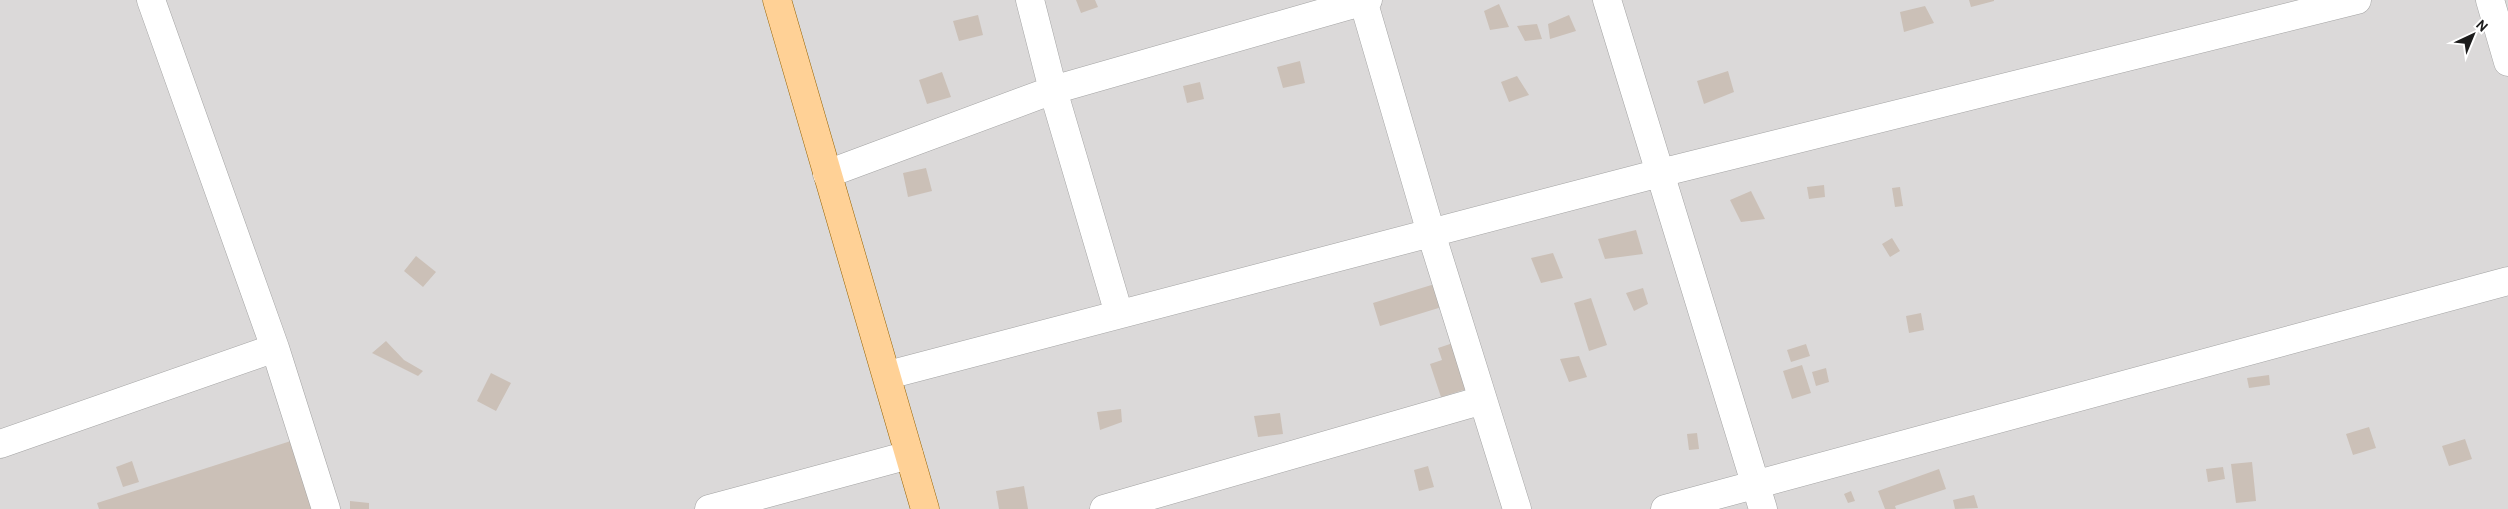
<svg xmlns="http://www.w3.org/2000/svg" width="2508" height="509" viewBox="0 0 2508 509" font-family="Overpass,sans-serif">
<rect width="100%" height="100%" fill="#efeae1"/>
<path fill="#dbd9d9" d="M0,0H2508V509H0Z"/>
<path fill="#cbc0b7" d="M1076,0H1095L1098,7L1081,13Z
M1969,0H1994V1L1971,7Z
M1499,4L1509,27L1490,30L1484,11Z
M1925,6L1934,23L1904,32L1900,12Z
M978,15L983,35L959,41L953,21Z
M1569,15L1576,31L1550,39L1548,24Z
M1537,24L1542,39L1525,41L1517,26Z
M1300,61L1305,83L1283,88L1277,67Z
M1728,71L1734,92L1704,104L1697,81Z
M942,72L951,97L927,104L919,80Z
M1517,76L1529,95L1509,102L1501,82Z
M1200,82L1204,99L1187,103L1183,86Z
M926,168L932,191L908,197L903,173Z
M1824,185L1825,197L1809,199L1807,187Z
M1900,187L1903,206L1895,207L1892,188Z
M1751,191L1765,219L1741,222L1730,200Z
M1636,230L1643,254L1605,259L1598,239Z
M1892,238L1900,251L1890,257L1882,244Z
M1553,253L1563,278L1541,283L1531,258Z
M416,256L436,272L423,287L404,271Z
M1438,283L1445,306L1380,326L1373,303Z
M1643,288L1648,304L1634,311L1626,293Z
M1591,298L1607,345L1589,351L1574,303Z
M1921,313L1924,330L1909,333L1906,316Z
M386,341L404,360L423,371L418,376L372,353Z
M1456,342L1470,388L1441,397L1430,364L1442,360L1438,348Z
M1806,344L1810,356L1791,362L1787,350Z
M1579,356L1587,377L1569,382L1560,359Z
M1802,365L1811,393L1792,399L1783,371Z
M1826,368L1829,382L1816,386L1812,372Z
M491,373L511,383L496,411L477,401Z
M2269,375L2270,385L2249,388L2247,378Z
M1121,409L1122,422L1100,430L1097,412Z
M1280,413L1283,434L1258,437L1254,416Z
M2369,427L2376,448L2353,455L2346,434Z
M1697,433L1699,449L1689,450L1687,434Z
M2465,439L2472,459L2449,466L2442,446Z
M294,440L316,509H99L97,503Z
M132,461L139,482L123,487L116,467Z
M2252,462L2256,501L2236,503L2231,464Z
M1428,466L1434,487L1419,491L1414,470Z
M2223,467L2225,479L2208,482L2206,469Z
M1939,469L1946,489L1895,506L1896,509H1885L1878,491Z
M1024,486L1028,509H999L996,491Z
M1851,491L1855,501L1848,503L1844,494Z
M1974,495L1978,508L1955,509L1953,500Z
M350,501L369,503V509H350Z"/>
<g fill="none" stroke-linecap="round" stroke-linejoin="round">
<g stroke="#a3a3a3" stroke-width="29">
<path id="street" d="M151,0L275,348L326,509
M1030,0L1053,90L1119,314
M1363,0L1431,233L1517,509
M1607,0L1763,509
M2490,0L2508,62
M827,174L1053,90L1368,0
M888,375L1660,173L2357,0
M0,444L275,348
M709,509L909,455
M1104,509L1483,400
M1665,509L2508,281"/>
</g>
<g stroke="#956200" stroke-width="29">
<path id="primary" d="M777,0L925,509"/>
</g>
<use href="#street" stroke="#fff" stroke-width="28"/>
<use href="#primary" stroke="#ffd196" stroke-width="28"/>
</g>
<g transform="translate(2473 35) rotate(44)" stroke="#ffffff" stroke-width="4" paint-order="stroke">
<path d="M0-4L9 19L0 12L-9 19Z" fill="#1c1c1c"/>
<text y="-8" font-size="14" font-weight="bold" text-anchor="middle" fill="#1c1c1c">N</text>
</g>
</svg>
